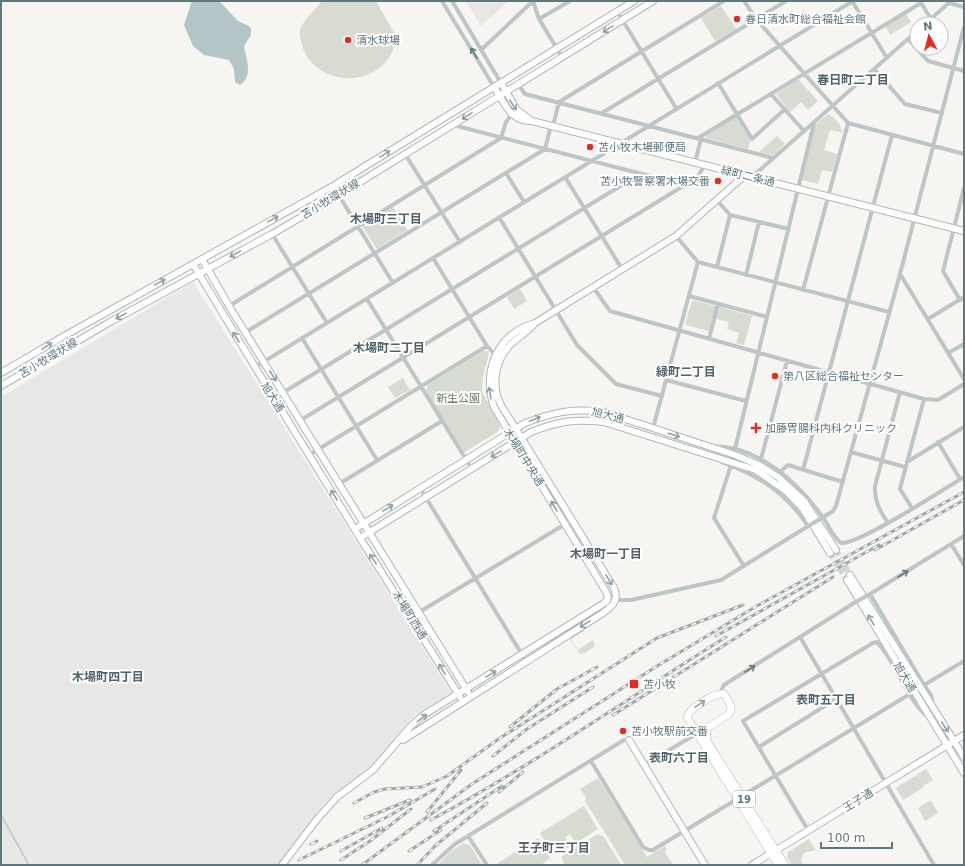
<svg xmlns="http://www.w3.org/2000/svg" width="965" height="866" viewBox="0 0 965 866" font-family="'DejaVu Sans','Noto Sans JP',sans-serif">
<rect width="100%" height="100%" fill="#f6f5f2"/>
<path fill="#e7e7e6" d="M466,1H509L481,26Z
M193,282L451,693L414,715L374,764L324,803L278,865H1V397Z"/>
<path fill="#d7dbd1" d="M322,1H376L396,36C393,84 325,94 304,51C302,45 299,37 300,30C303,20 316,9 322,1Z
M721,6L736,29L715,41L701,18Z
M906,13L911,22L890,35L885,26Z
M797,80H799L818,101L808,110L801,102L790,112L776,94Z
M828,114C835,117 842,125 842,133L830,130L824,150L837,154L832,172L822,170L818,184L802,180L815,125Z
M737,116L751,139L748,149L706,138V135Z
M777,136L785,144L773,155L759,152Z
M393,207L407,230L377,249L362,226Z
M520,289L527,301L514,309L507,297Z
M692,300L716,306L709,331L685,325Z
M720,307L752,316L744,345L736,343L739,333L727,329L729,322L716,319Z
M483,351H487L489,354L483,376L482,391L500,426L499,431L463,453L426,392L428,385Z
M403,378L410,390L395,398L388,387Z
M585,628L584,631L571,639L578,650L593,640L595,646L585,653L580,654L569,638Z
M926,769L933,780L923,786L924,787L903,800L896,788Z
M598,778L647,857L665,846L667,850L665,852L673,865H625L585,801L586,797L580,789Z
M931,800L938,813L925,821L918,808Z
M584,806L598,829L576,843L570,834L565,837L570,846L557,855L553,854L540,833Z
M598,834L604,837L621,865H564L562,859V856Z
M538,838L550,858L541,865H495Z
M809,839L816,850L804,853L801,860L803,865H792L787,856L788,852Z
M464,843L470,845L482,865H438L450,852Z"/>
<path fill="#b3c5c6" d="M192,1H219L238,21L249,26L251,29V35L244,46C246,59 254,76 240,85L235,82L234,69L229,60L204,55L193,46L184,25Z"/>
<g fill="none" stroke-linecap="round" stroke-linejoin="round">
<path stroke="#b3c5c6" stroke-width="1.5" d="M1,815L29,865"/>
<path stroke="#d0d6d5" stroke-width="6" stroke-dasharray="6 3" stroke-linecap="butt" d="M836,550L850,575
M830,553L847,580"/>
<g stroke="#aeb7ba" stroke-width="8">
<path id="secondary" d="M501,83L517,110L532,121
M494,87C505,103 510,122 532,121L964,231
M202,259L229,306L468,692
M193,264L255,367L360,538L531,432C558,421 575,419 604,422L756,470L786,491L803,509L830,553
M1,373L64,336L333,186L634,1
M1,386L110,322L272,234L339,195L653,1
M355,529L525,423C554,412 573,408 604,412L735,455L759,465L778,477L804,501L836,550
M360,538L460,697
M850,575L964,757
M847,580L964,773
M403,740L603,613C613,606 619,600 614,588L511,421C507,415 503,409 500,403C491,384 496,359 510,345C518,337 528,332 535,323
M629,740L705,865
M282,865L318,818L337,797L373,770L410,727L422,716L606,602L608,597L606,592L494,407C482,370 497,334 535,323L676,236L745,175
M752,865L964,735"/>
</g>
<g stroke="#b2b8bb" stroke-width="8">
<path id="primary" d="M778,865L687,717C689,709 715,692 724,694C728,701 734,706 729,714L706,729L707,741L785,865"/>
</g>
<path stroke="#bec5c7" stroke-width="4" d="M442,1L494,87
M452,1L501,83
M533,1L539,19L562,57
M744,1L756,19L848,123L964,154
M852,1L887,58
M920,1L931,19
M949,3L964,7
M617,11L676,108
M539,19L570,1
M925,24L951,1
M908,39L928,61L964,71
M482,49L533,1
M874,69L905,104L942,113
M718,83L752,139L785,109
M518,84L525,94L773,158
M771,94L804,131
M602,113L786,1
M453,125L685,185
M553,126L559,102L724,1
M698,138L921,3
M405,154L460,242
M695,162L701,139
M506,173L524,202
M565,177L622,269
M752,177L917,31
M333,186L393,283
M717,200L730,215L789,229
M499,217L577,345L616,384L662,396
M272,234L327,323
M676,236L698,262L889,312
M433,258L487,346L497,357
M717,267L730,215
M900,274L964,379
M746,275L759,222
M593,287L610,311L924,399L938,400L964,384
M803,290L848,123
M689,296L767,317
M367,299L472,469
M960,300L943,271L964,188
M229,306L501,138L506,122L512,114
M928,319L964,297
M246,332L545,149L551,125
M302,338L377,460
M709,339L718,304
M948,353L964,344
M255,367L853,1
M666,380L746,401
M284,392L640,174
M301,420L698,177L704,165
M653,428L698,262
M938,442L960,479
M711,446C757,445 796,481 822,516C828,524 833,537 841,543C859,545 944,489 964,477
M735,449L814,123
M851,452L905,467
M309,455L487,346
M761,459L787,361
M722,462C760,476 786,493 808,526
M907,462L964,427
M731,465L714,518L744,566
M803,470L892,135
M781,471L788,465L843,482
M339,484L442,421
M420,488L526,661
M912,508L900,489L901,485L924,399
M820,519L833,511L836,506L900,274L964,27
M888,523C880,511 874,501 875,486L900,392
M951,544L964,565
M607,600H631L721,580L810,525
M411,617L572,520
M800,637L934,865
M924,685L870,594L964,536
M720,693L724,685L727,683L854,603
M933,704L931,695L924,685L964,661
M759,747L836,699
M591,761L643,847L649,850H653L910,694
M644,765L696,734
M808,830L743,721L873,643L877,642C898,664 905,698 928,717
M468,836L487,865
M432,865L455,844L624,740H629"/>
<use href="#secondary" stroke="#fff" stroke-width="6"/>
<use href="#primary" stroke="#fff" stroke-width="7"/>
<g stroke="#9da8ab" stroke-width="3">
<path id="rail" d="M875,550L964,500
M716,636L879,545
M613,715L833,577
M510,727L557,689L597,667
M493,756L527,729L593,687
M499,792L523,772
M354,803L374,792L385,789L422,787L447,776L500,738L657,638L743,605
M427,812L461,770
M365,818L410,800
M431,820C533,765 628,698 726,637
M434,831L502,786
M311,844L317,841
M341,851L382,828
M409,851L441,830
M299,860L389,816L435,789
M341,860L370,841L411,809
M362,865L472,784L654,668L755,607L964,492
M417,865L435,846L487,803"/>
</g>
<use href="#rail" stroke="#fff" stroke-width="1.5" stroke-dasharray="4.5" stroke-linecap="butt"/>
<path stroke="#bec5c7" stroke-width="4" d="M810,525L820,519
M854,603L870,594"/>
</g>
<defs><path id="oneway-shaft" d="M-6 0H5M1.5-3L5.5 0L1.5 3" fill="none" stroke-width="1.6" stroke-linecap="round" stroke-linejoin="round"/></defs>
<g stroke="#90a0a5">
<use href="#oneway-shaft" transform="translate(608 29) rotate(148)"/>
<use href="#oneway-shaft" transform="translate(513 105) rotate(56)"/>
<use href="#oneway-shaft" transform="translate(467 116) rotate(148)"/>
<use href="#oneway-shaft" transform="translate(385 154) rotate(-32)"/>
<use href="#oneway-shaft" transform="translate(273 219) rotate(-29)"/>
<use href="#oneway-shaft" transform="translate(235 254) rotate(151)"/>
<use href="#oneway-shaft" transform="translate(160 282) rotate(-29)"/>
<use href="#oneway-shaft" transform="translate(121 316) rotate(151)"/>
<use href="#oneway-shaft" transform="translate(236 337) rotate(-121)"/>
<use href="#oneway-shaft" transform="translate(47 346) rotate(-31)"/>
<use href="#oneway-shaft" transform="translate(273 376) rotate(57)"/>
<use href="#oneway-shaft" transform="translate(490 393) rotate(-100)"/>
<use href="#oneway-shaft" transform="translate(535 419) rotate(-22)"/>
<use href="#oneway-shaft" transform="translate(674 435) rotate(18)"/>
<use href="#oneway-shaft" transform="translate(496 454) rotate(148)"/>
<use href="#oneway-shaft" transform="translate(334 495) rotate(-122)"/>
<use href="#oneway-shaft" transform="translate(554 506) rotate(-121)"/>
<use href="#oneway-shaft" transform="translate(388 508) rotate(-32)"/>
<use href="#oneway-shaft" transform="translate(373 559) rotate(-123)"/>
<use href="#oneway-shaft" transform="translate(609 580) rotate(58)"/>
<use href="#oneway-shaft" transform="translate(871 620) rotate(-121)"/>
<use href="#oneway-shaft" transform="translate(585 624) rotate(148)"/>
<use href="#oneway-shaft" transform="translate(442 669) rotate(-121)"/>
<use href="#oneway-shaft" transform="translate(491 674) rotate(-31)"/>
<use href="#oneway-shaft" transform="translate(700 704) rotate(-32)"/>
<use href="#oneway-shaft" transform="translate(422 718) rotate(-38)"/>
<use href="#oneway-shaft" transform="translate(945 727) rotate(57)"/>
</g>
<g stroke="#60777e">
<use href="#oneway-shaft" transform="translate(474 53) rotate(-122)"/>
<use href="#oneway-shaft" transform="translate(903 574) rotate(-31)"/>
<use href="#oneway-shaft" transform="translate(750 669) rotate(-32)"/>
</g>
<g fill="#e82920" stroke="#fff" stroke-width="1.5">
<circle cx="737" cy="19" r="4"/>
<circle cx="348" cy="40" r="4"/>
<circle cx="590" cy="147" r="4"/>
<circle cx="718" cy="181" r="4"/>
<circle cx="775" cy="376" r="4"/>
<path d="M754 422h4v4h4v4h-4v4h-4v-4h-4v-4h4z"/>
<rect x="629" y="679" width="10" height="10" rx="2"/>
<circle cx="623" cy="731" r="4"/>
</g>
<g text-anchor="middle" stroke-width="4" stroke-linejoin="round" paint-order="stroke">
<rect fill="#fff" stroke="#90a0a5" stroke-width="1" x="733" y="791" width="22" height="16" rx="3"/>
<g font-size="10" font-weight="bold" fill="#60777e">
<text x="744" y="803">19</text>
</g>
<g font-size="11" fill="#60777e" stroke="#fff" text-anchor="start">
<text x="745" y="23">春日清水町総合福祉会館</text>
<text x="356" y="44">清水球場</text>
<text x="598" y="151">苫小牧木場郵便局</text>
<text x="710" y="185" text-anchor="end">苫小牧警察署木場交番</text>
<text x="783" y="380">第八区総合福祉センター</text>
<text x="765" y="432">加藤胃腸科内科クリニック</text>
<text x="643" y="688">苫小牧</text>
<text x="631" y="735">苫小牧駅前交番</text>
</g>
<g font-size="11" fill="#60777e" stroke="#fff">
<text transform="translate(748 176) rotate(14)" y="4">緑町二条通</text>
<text transform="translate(330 199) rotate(-31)" y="4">苫小牧環状線</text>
<text transform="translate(48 358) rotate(-31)" y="4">苫小牧環状線</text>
<text transform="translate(273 397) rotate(58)" y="4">旭大通</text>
<text transform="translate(608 415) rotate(14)" y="4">旭大通</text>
<text transform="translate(524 457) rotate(58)" y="4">木場町中央通</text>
<text transform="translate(410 615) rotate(58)" y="4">木場町西通</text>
<text transform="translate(905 677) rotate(59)" y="4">旭大通</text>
<text transform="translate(858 800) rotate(-31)" y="4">王子通</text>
</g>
<g font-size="11" fill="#6d7b63" stroke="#fff">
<text x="458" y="402">新生公園</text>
</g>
<g font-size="12" font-weight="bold" fill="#526369" stroke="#fff">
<text x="853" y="84">春日町二丁目</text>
<text x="386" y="223">木場町三丁目</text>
<text x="389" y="352">木場町二丁目</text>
<text x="686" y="376">緑町二丁目</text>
<text x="606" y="558">木場町一丁目</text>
<text x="108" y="681">木場町四丁目</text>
<text x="826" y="704">表町五丁目</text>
<text x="679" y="762">表町六丁目</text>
<text x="554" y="852">王子町三丁目</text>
</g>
</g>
<rect width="965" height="866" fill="none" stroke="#60777e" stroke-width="4"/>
<g transform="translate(929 36) rotate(353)"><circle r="19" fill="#ffffff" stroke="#bfc9cb"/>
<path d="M0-3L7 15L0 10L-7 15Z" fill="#e82920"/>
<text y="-6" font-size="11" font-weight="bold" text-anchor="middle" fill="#60777e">N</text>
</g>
<path d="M821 842v6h71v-6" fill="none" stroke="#60777e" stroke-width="2"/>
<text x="827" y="842" font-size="12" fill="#60777e" stroke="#ffffff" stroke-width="3" paint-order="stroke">100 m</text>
</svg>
